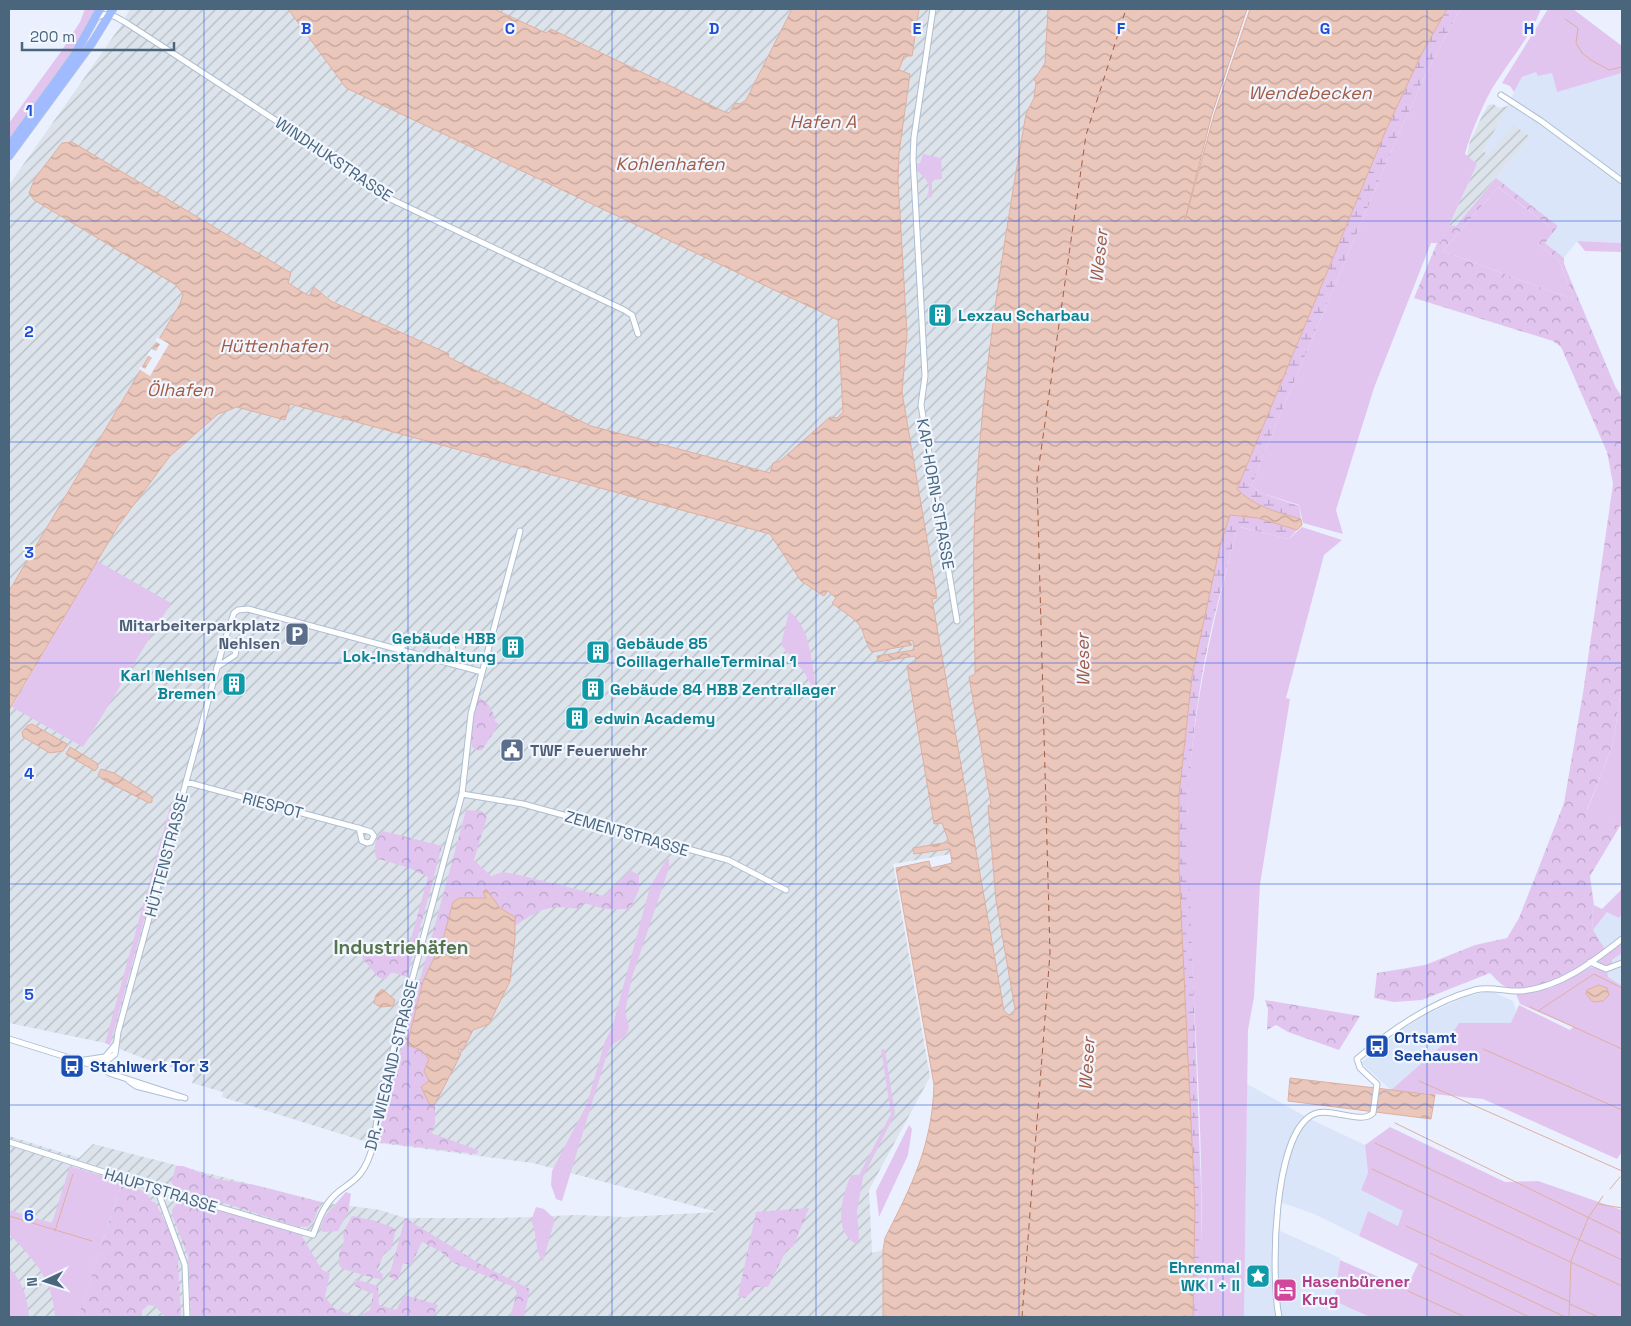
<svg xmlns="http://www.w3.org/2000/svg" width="1631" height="1326" viewBox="0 0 1631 1326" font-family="'Space Grotesk',sans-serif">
<defs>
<pattern id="industrial-furrows" width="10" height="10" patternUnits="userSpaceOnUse" patternTransform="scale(1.25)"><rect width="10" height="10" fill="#dce3eb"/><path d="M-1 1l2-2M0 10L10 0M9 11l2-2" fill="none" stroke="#b4bcc4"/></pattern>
<pattern id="forest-crowns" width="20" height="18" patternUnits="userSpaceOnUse" patternTransform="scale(1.25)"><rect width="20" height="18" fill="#e2c5ef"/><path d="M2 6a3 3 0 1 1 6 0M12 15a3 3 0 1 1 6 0" fill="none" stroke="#b9a4c7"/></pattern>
<pattern id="wetland-marsh" width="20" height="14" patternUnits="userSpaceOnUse" patternTransform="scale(1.25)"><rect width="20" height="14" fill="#e2c5ef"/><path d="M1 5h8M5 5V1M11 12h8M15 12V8" fill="none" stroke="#b9a4c7"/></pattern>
<pattern id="water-waves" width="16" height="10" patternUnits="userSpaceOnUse" patternTransform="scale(1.25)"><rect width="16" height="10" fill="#ebc6bb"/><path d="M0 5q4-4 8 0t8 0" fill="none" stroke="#c0a59d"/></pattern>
</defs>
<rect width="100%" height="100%" fill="#eaf0fe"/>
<path fill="#dae5f9" d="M1536,71L1552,73L1557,91L1622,73V243L1577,241L1564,258L1545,243L1558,226L1496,178L1530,137L1488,155L1483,151L1522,77Z
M1607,912L1619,917L1622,914V936L1605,949L1593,930Z
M1622,953V986L1608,977L1607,974V971L1613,969L1612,960Z
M1491,991L1513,1001L1516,1010L1512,1023H1459L1447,1041L1391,1090L1361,1063L1402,1029L1427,1014L1465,997Z
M1247,1084L1312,1120L1365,1145L1368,1173L1361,1190L1404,1210L1398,1226L1368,1211L1359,1236L1314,1214L1280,1202L1278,1230L1340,1258L1334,1301L1370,1317H1244Z"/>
<path fill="url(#industrial-furrows)" d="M130,9H288L346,88L838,320L843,412L779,461L773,463L770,473L591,426L448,357L449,354L331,300L315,287L309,297L288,283L291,273L72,142L63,143L34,200L176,285L183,294L180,304L9,591V185L120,27Z
M494,9H792L746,100L727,113L552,29L546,33Z
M919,9H1048L1045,63L1034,80L1036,82L1034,98L1026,114L1007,222L991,344L979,462L974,589L975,675L969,678L991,805L988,806L996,900L1015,1009L1013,1014L1009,1015L1004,1011L942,661L932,598L937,597L902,392L907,334L898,180L899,153L910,74L899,70L904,55L912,56Z
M1493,104L1499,108L1508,106L1483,151L1488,155L1514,125L1530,137L1456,226L1449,225L1477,164L1467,156L1470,141L1483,114L1488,105Z
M289,404L770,534L801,581L824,596L827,591L836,598L832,603L855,619L860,626L866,645L911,643L908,640L913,641L916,661L907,666L934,824L942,823L948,838L951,854L893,864L930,1077L869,1190L872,1253L883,1250V1317H9V1136L79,1158L93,1144L321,1202L380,1210L405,1218H500L577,1215L626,1217L717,1212L533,1163L364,1141L222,1097L223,1092L192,1083L194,1078L191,1073L140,1057L105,1043L9,1023V710L118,526L170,456L218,414L229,408L237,407L285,420Z"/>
<path fill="#e2c5ef" d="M85,9H97L68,58L9,139V123L60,53L80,22Z
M1460,9H1541C1530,38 1509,61 1493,87C1483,104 1470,135 1465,154L1477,164L1441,243H1431L1374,388L1336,510L1343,534L1303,523L1299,505L1261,493L1252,486L1262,458L1399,133L1427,72Z
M1548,9H1573L1622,46V73L1557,92L1552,73L1538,76L1536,72L1522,77L1514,92L1510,86L1502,83Z
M923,154L941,158L942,179L932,180V197L926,198C934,182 924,179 915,168V164L920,163Z
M1498,187L1551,228L1538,245L1558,259L1573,295L1572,299L1443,251Z
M1577,241L1622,243V252L1585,251Z
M1240,527L1289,539L1302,527L1342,540L1324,555L1286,698L1290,699L1260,884L1254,997L1248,1030L1244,1317H1197C1208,1191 1196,1063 1191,937C1189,897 1186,857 1187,818C1190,719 1211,628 1236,533Z
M97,561L171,603L83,747L12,707Z
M789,611C811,627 812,664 816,689L814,690L804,672L781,645Z
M1622,683V827L1587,811L1613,744Z
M170,807L174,810L110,1045L105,1043Z
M669,859V868L632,977L625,1012L629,1027L626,1036L613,1044L607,1054L562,1201L556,1199L551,1185L552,1171L587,1104L605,1041L612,1028L650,887L666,860Z
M1622,889V914L1619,918L1607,912L1593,930L1592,914L1594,905L1602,909Z
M1591,967L1607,971L1608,977L1622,986V1152L1617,1159L1483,1099L1391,1090L1447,1041L1459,1023H1511L1519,1005L1570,1030L1573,1027L1520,1004L1516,994L1551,988Z
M881,1049L885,1050L895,1114L863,1177L857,1211L859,1239L856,1244C832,1231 842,1196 851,1175H859L891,1114Z
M909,1125L912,1129L908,1155L879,1217L876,1191Z
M1390,1127L1505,1182L1538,1181L1622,1210V1317H1370L1334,1301L1340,1260L1406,1289L1418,1264L1359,1236L1368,1211L1398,1226L1403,1211L1361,1190L1368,1173L1365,1145Z
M70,1166L122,1182L78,1317H55C52,1278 35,1261 9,1234V1210L52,1223Z
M536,1207L544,1209L555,1219L543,1261C534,1251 538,1234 531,1221Z
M9,1267C23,1282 27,1297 29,1317H9Z"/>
<path fill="url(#forest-crowns)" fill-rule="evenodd" d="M1496,178L1558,226L1545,243L1564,258V264L1615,386L1622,397V683L1613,744L1587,810L1620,826L1590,876L1594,905L1592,914L1593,930L1605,949C1583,964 1532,1001 1504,986C1499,983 1494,977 1490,973L1422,1000L1394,1002L1374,998L1377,973L1425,965L1475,945L1507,938L1519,918L1564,803L1583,693L1613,484L1607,452L1561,347L1553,341L1414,298L1437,243L1441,242L1449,225L1456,226ZM1498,187L1550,227L1538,245L1558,259L1573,295L1572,299L1443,251Z
M478,697C489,702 493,710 495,721L499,724L482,750H476L472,747L470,735Z
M466,810L482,811L487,817L474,860L491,876L503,872L515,874L604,896L630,870L639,875V890L630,909H605L584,903L578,909C547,904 540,909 515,926L514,917L500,908L486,890V898L453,902L443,939L423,981L407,1045L421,1050L429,1059L424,1071L429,1081L421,1087L430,1105L435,1104V1124L431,1133L478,1150L477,1154L376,1142Z
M383,831L442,846L407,977L391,972L386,979L379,978L363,959L362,954L357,951L359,944L407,953L428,877L409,868L376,858C373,848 375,838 383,831Z
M1622,942V953L1612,960V966H1601L1598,962L1599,958Z
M1265,1000L1360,1016L1339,1050L1288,1032L1276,1025L1267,1030L1268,1009Z
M176,1166H183L217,1179L255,1185L321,1202L313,1222L307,1227L295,1226L175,1187L171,1182Z
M130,1185L147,1193L152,1202H155L177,1245L181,1317H165L156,1306L148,1305L142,1311V1317H78L121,1186Z
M346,1192L351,1194L348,1212L338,1231L323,1232L320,1228L325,1216Z
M181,1199L300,1233L322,1270L330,1273L325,1297L334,1308L356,1317H191L188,1256L172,1215L173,1208Z
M809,1208L793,1247L787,1249L768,1287H757L745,1298L738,1296L756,1212Z
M352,1216L376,1221L396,1229L391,1250L385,1251L377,1271L383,1274L382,1280L342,1269L339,1265V1253L344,1242L343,1233Z
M405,1218L482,1265L530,1289L524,1317H510L517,1293L514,1287L454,1263L440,1251L422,1242L411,1265L403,1263L398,1280L389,1277Z
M355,1279L378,1286L379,1305L396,1310L405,1295L438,1305L433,1317H357L370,1310L373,1294L355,1286Z"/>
<path fill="url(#wetland-marsh)" d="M1447,9H1460L1427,72L1399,133L1262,458L1252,486L1261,493L1299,506L1301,519C1277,512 1255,507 1237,489L1386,130L1421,55Z
M1230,515L1258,518L1297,530L1289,539L1241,527L1236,533C1224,580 1210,627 1202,675C1194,723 1189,771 1187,820L1201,1186V1271L1197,1317H1193L1195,1206L1177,869L1179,795L1192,676L1220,546Z"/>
<path fill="url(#water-waves)" stroke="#deafa0" d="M288,9H494L546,33L551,29L727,113L730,112L735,103L740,104L746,100L792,9H919L912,56H904L899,70L910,74L899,153L898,180L907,334L902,392L937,598L932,599L1004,1011L1009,1015L1013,1014L1015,1009L996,900L988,806L991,804L969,677L975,674C975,620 972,566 975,512C982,378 1003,245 1026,114L1034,98L1036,82L1034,80L1045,63L1048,9H1247L1212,114L1185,220L1214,115L1250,9H1447L1421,55L1386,130L1237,489C1255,507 1277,512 1301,519L1302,525L1297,530L1258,518L1230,515L1220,546L1192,676L1179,795V869L1195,1206L1193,1317H883V1250L885,1238C912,1185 932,1146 934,1085L896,868L929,861L931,868L952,863L950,849L914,854L913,848L949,842L942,823L934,824L907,666L916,661L915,656L878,662L877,656L914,650L913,641L908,640L912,645L872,652C865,644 865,635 860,626C856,619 839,609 832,603L836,598L828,591L824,596L801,581L770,534L290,404L285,420L237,407L218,414L170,456L118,526L9,710V591L180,304L183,294L176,285L34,200L29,193L35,178L62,143L72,142L291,273L288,283L309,296L314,287L331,301L449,354L448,357L591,426L770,473L773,463L780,461L830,417L837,418L843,412L838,320L346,88Z
M32,724L67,744L63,751L50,753L23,737L22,732L27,726Z
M70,747L97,763L98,767L95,771L66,754Z
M101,769L114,773L148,794L152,797V802L149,803L102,779L98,775Z
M486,889L500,908L515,917V938L510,981L489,1024L473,1030L463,1050L459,1049L458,1052L461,1054L435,1104L430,1105L421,1087L429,1081L424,1071L429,1059L421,1050L407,1045L423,981L443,939L453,902L459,898H486L483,892Z
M1599,985L1607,988L1609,995L1603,1001L1593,1002L1586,994L1587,990Z
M382,989L395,1000L393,1006L380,1007L374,1003L376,995Z
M1290,1078L1435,1095L1431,1119L1288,1101Z"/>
<path fill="#eaf0fe" d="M157,337L169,344L150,376L139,369L140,366L145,369L152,358L147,355L151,349L156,351L160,344L155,341Z"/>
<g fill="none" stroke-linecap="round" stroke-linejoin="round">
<path stroke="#deafa0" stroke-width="1" d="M1565,19L1578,28L1576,43L1582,53L1591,60L1609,70L1622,67
M1530,1007L1622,1049
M1538,1011L1594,974L1622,988
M1483,1049L1622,1110
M1419,1081L1622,1171
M1395,1123L1622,1234
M1375,1143L1622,1260
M1372,1169L1622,1286
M1610,1189L1620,1177
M1598,1204L1622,1208
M9,1216L92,1241
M1406,1226L1570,1302
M55,1231L73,1174
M1430,1253L1565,1317
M1420,1265L1529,1317
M1408,1291L1465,1317
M1570,1304L1598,1317
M1569,1317L1571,1261L1588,1218L1603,1196"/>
<path stroke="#a25c45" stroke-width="1" stroke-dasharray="6 5" stroke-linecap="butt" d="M1022,1317L1050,953L1037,479L1086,135L1126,9"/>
<g stroke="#adbfd3" stroke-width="7">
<path id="minor" d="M933,9L914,137L913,159L925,376L921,405L957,621
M96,18C108,10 116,17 128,24L309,142L332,161L380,194L624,310L632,315L638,334
M1501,95L1541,121L1622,181
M396,649L423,635L449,642L452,645L453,650L449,663
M217,667L235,655L236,650L223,646
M186,782L354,827L371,832L374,836L371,842L367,843L362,841L359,828
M462,794L523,804L728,860L786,890
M1590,962L1606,969L1622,963
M9,1039L92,1065L104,1063L115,1054L118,1032L223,646L234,613L238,610L248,609L482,672
M104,1060L115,1075
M78,1061L105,1057L115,1045
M100,1065L109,1073L185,1098
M129,1081L136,1086L179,1097
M9,1142L157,1189L313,1235C318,1222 323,1207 333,1197C341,1188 352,1184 360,1174C375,1155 376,1126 379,1103L462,794L471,714L520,531
M157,1189L185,1265L187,1317
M1279,1317C1271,1278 1272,1133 1314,1114C1331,1107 1362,1125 1373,1113L1377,1084L1360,1068L1357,1059C1392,1029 1431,1002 1475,990C1491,986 1506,992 1521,991C1559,988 1593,962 1622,939"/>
</g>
<g stroke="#c5ced5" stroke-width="9">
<path id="primary" d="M9,146L74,56L100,9
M9,156L92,43L113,9"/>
</g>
<use href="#minor" stroke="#fff" stroke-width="5"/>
<use href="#primary" stroke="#a0bbff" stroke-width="8"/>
</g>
<path fill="none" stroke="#1d4ed8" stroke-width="1" stroke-opacity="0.55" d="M204,9V1317M408,9V1317M612,9V1317M816,9V1317M1019,9V1317M1223,9V1317M1427,9V1317M9,221H1622M9,442H1622M9,663H1622M9,884H1622M9,1105H1622"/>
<defs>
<g id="building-square" transform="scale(1.25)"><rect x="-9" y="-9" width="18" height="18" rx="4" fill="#0f9aa8" stroke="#f2f6ff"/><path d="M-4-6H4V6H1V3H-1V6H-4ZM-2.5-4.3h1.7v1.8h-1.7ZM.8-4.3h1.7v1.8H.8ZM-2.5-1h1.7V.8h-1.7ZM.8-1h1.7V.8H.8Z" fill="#fff"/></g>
<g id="parking-square" transform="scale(1.25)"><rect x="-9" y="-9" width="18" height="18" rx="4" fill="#5c6f8a" stroke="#f2f6ff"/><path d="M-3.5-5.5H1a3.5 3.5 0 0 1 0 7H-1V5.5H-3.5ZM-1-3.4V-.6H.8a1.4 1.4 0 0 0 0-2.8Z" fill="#fff"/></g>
<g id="civic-square" transform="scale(1.25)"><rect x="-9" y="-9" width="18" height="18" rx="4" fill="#5c6f8a" stroke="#f2f6ff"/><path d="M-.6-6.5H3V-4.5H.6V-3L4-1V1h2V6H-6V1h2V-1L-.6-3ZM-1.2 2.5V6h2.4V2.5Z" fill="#fff"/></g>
<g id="bus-square" transform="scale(1.25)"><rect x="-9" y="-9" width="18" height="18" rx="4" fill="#1a4fb4" stroke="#f2f6ff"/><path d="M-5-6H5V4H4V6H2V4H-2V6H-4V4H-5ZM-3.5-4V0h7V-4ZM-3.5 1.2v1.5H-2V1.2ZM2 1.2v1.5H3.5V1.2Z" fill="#fff"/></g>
<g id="sight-square" transform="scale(1.25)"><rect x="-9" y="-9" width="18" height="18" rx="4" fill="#0f9aa8" stroke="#f2f6ff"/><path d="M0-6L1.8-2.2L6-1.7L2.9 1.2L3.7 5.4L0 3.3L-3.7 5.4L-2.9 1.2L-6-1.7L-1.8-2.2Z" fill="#fff"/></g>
<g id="hotel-square" transform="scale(1.25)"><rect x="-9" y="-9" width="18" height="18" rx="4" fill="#d1479c" stroke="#f2f6ff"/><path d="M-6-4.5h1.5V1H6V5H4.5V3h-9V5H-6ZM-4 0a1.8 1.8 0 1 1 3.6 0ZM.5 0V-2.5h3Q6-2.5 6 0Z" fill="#fff"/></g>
</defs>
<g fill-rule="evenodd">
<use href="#building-square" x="940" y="315"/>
<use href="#parking-square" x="297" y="634"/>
<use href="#building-square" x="513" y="647"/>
<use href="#building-square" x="598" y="652"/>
<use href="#building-square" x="234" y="684"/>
<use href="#building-square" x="593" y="689"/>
<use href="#building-square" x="577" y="718"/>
<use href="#civic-square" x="512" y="750"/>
<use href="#bus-square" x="1377" y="1046"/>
<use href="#bus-square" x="72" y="1066"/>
<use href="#sight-square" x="1258" y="1276"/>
<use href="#hotel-square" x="1285" y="1290"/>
</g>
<g text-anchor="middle" stroke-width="4.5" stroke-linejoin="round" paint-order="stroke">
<g font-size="16" fill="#49667d" stroke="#f2f6ff">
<text transform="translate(334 159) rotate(34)" y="6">WINDHUKSTRASSE</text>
<text transform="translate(936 494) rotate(80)" y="6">KAP-HORN-STRASSE</text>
<text transform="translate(273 805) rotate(15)" y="6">RIESPOT</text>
<text transform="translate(627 833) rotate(16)" y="6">ZEMENTSTRASSE</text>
<text transform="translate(166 855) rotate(-75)" y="6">HÜTTENSTRASSE</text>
<text transform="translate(391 1065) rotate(-76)" y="6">DR.-WIEGAND-STRASSE</text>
<text transform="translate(161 1190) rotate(17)" y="6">HAUPTSTRASSE</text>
</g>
<g font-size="16" font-weight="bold" fill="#0d838f" stroke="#f2f6ff" text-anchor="start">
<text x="958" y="321">Lexzau Scharbau</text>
<text x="496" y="644" text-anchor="end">Gebäude HBB<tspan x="496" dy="18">Lok-Instandhaltung</tspan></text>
<text x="616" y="649">Gebäude 85<tspan x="616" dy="18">CoillagerhalleTerminal 1</tspan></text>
<text x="216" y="681" text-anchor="end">Karl Nehlsen<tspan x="216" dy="18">Bremen</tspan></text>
<text x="610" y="695">Gebäude 84 HBB Zentrallager</text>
<text x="594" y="724">edwin Academy</text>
<text x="1240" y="1273" text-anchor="end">Ehrenmal<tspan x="1240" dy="18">WK I + II</tspan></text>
</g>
<g font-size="16" font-weight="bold" fill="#4e5e75" stroke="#f2f6ff" text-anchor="end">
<text x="280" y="631">Mitarbeiterparkplatz<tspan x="280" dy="18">Nehlsen</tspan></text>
<text x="530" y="756" text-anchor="start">TWF Feuerwehr</text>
</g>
<g font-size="16" font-weight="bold" fill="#164399" stroke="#f2f6ff" text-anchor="start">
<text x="1394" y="1043">Ortsamt<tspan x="1394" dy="18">Seehausen</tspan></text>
<text x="90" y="1072">Stahlwerk Tor 3</text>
</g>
<g font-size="16" font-weight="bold" fill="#b23c85" stroke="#f2f6ff" text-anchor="start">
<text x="1302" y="1287">Hasenbürener<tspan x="1302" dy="18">Krug</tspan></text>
</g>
<g font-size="18" font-style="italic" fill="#a25c45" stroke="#f2f6ff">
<text x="1310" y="99">Wendebecken</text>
<text x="823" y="128">Hafen A</text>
<text x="670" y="170">Kohlenhafen</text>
<text transform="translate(1099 256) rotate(-84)" y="6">Weser</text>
<text x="274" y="352">Hüttenhafen</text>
<text x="180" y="396">Ölhafen</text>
<text transform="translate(1083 660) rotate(-91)" y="6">Weser</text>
<text transform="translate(1087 1064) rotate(-86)" y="6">Weser</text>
</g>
<g font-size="19" font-weight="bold" fill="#56754c" stroke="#f2f6ff">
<text x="401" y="954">Industriehäfen</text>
</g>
</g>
<g font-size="16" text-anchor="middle" font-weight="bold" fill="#1d4ed8" stroke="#f2f6ff" stroke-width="4.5" stroke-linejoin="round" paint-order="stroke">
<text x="306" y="34">B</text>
<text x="510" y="34">C</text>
<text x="714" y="34">D</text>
<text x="917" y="34">E</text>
<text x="1121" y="34">F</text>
<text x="1325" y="34">G</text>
<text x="1529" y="34">H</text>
<text x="29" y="116">1</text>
<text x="29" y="337">2</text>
<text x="29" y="558">3</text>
<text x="29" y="779">4</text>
<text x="29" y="1000">5</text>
<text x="29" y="1221">6</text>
</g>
<rect width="1631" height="1326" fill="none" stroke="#49667d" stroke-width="20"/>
<g transform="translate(45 1281) rotate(266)" stroke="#f2f6ff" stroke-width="4" paint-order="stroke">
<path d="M0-4L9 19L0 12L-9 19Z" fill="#49667d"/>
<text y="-8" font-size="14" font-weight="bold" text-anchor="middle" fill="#49667d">N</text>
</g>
<path d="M22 42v8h152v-8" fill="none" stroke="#49667d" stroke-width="2.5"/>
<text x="30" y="42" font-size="15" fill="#49667d" stroke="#f2f6ff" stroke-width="4" paint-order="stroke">200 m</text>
</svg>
